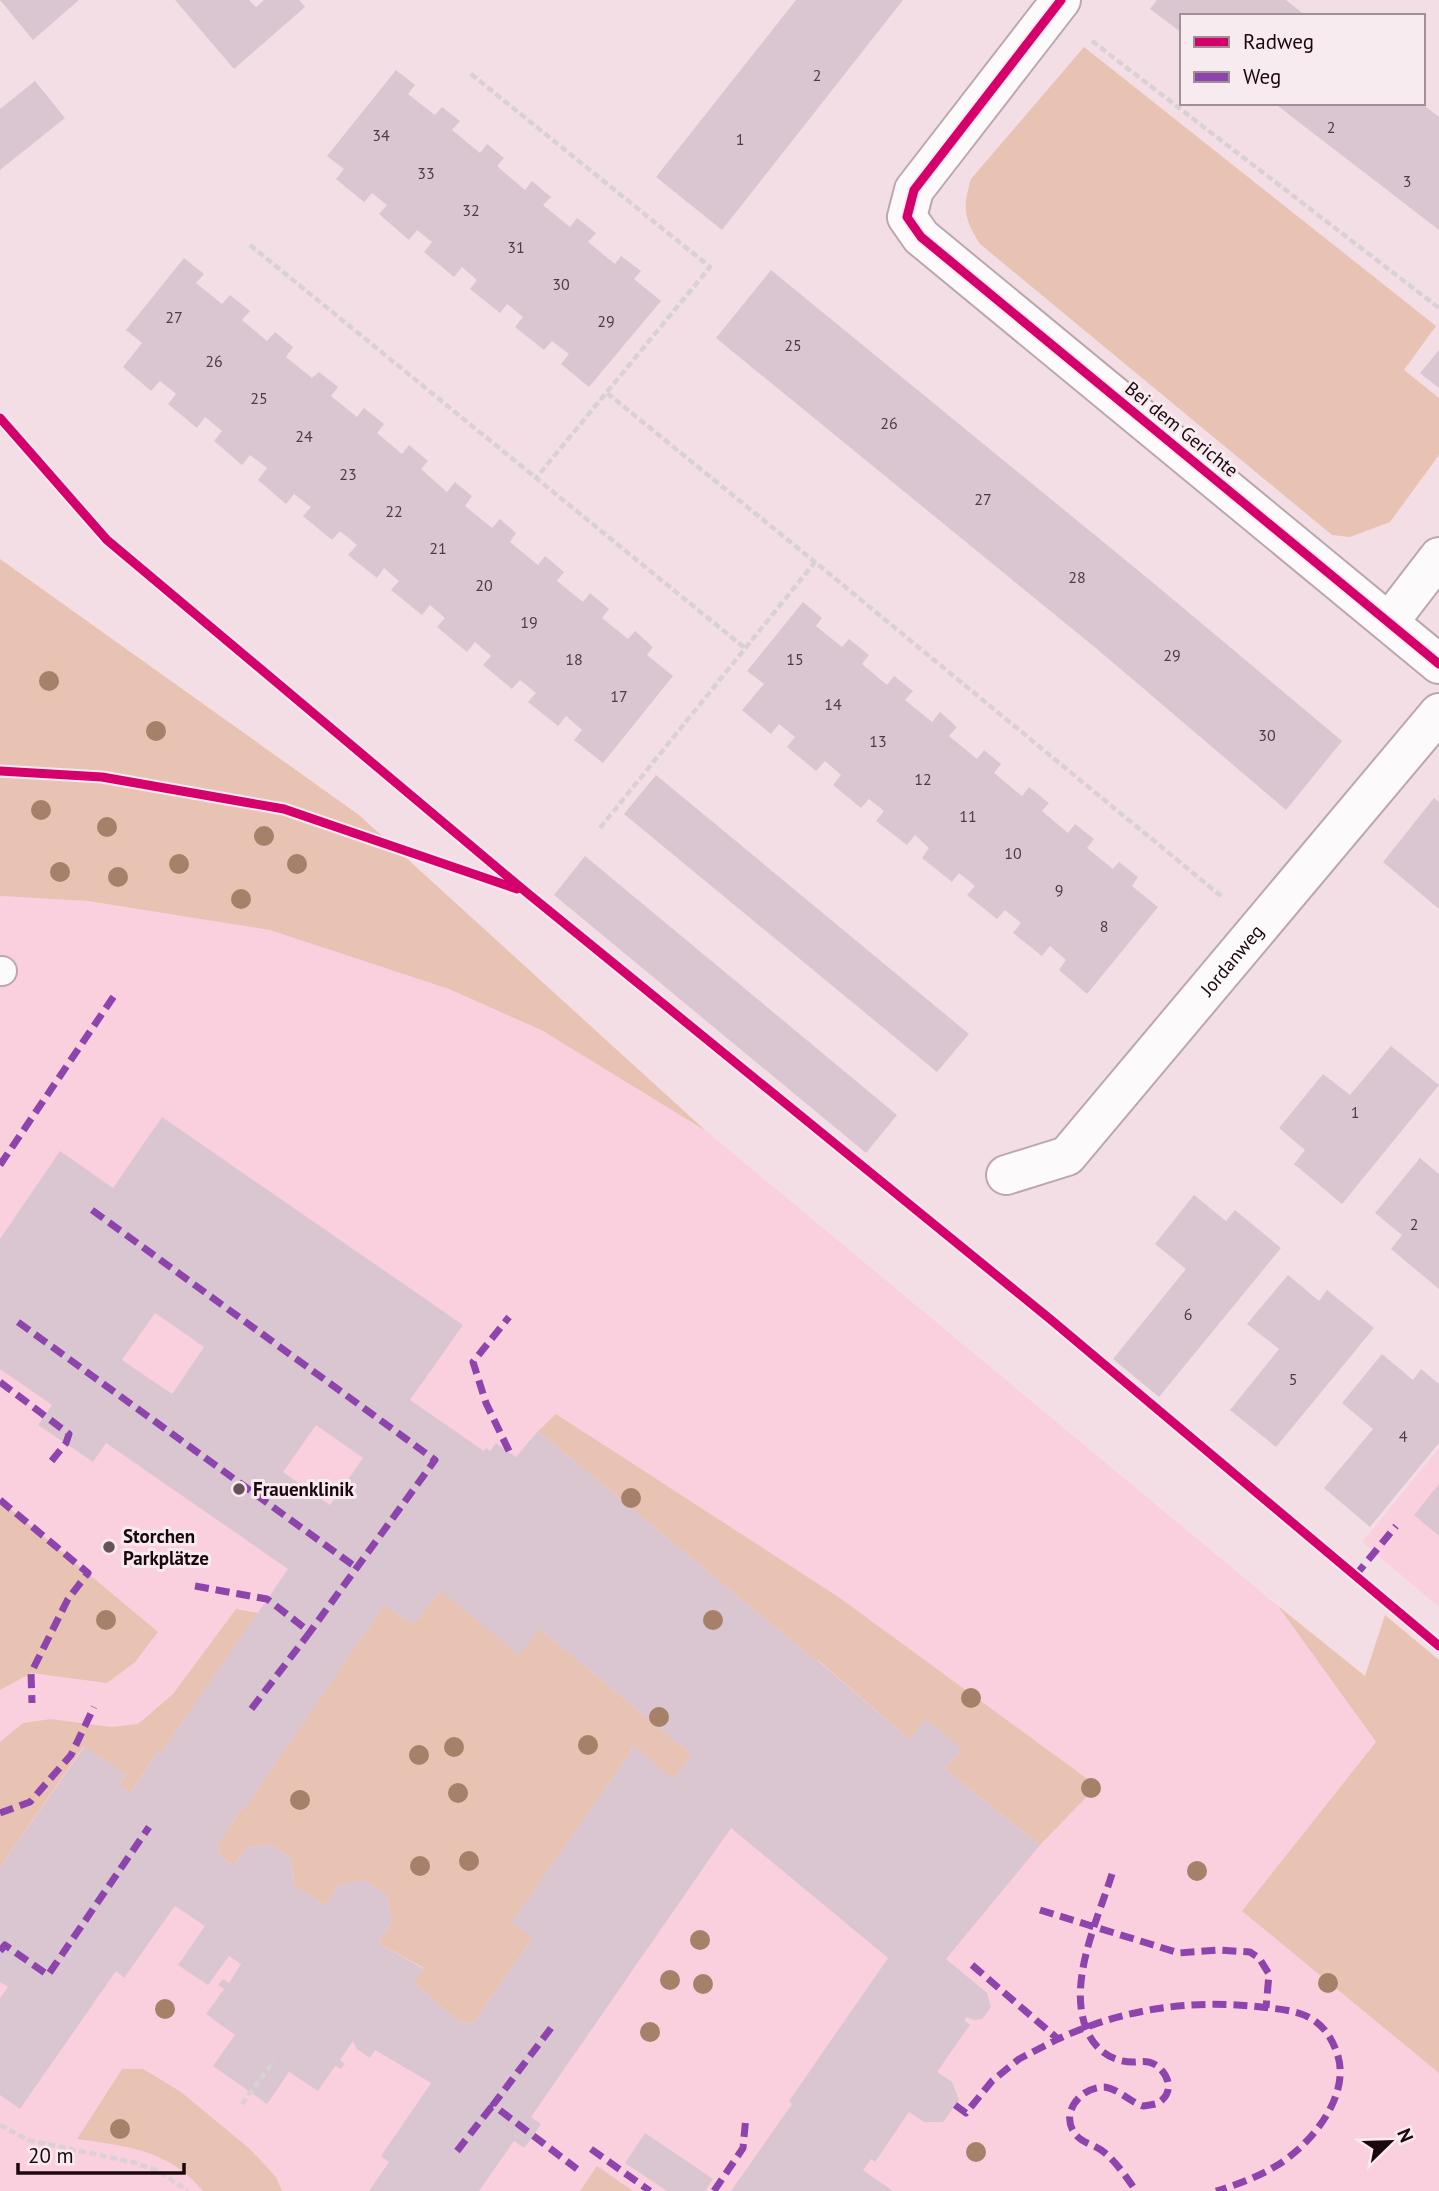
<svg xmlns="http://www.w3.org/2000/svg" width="1439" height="2191" viewBox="0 0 1439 2191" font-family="'PT Sans',sans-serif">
<rect width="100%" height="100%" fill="#f3dee5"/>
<path fill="#fad0de" d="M0,896L88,901L271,930L449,989L543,1031L706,1131L1278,1606L1439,1830V2191H0Z
M1439,1448V1607L1362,1542Z"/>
<path fill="#e8c3b3" d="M1084,47L1436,326L1404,370L1439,398V455L1390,522L1350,537L1332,535L980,244C964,218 962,209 971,179Z
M0,559L359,815L706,1131L543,1031L449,989L270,930L88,901L0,896Z
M556,1414L837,1596L1097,1786L1040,1845L945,1769L962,1749L909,1739L818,1660L816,1661L538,1431Z
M0,1500L158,1632L135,1662L107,1683L31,1673L0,1690Z
M441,1591L540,1629L692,1755L673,1779L633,1746L630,1748L632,1750L512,1922L533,1937L474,2022L462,2024L413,1982L424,1968L378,1943L392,1922L387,1896L366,1881L339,1885L325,1906L292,1884L294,1881L290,1857L270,1844L246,1848L234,1866L220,1855L218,1844L242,1808L244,1809L384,1605L413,1624Z
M1278,1606L1365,1676L1385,1615L1439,1660V2073L1242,1911L1376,1742Z
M236,1609L258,1613L161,1753L158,1751L130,1793L119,1785L126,1775L84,1746L0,1867V1742L23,1723L51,1719L111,1727L138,1724L173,1694Z
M122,2069H143L181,2092L251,2150L276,2177L282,2191H203C169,2150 127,2146 77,2139Z
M597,2166L633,2191H580Z"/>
<path fill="#dac6d1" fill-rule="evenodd" d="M0,0H79L33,40Z
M175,0H249L256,7L264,0H299L305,7L234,69Z
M796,0H903L722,230L656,177Z
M1157,0H1286L1306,16H1182V33L1150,9Z
M396,70L415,85L408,94L435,115L442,107L460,121L452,130L480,153L487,144L504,158L497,166L525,190L532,181L551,197L543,205L570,227L577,218L596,233L588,242L615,264L621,256L641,271L634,279L661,301L589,387L561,364L569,354L552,341L544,350L515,327L523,317L507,304L500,313L470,289L477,280L462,267L454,277L424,252L432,242L417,230L409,240L379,214L387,205L372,193L364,202L336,179L344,169L327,156Z
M35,81L65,118L0,170V109Z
M1274,103H1421L1439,117V230Z
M184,258L204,274L196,283L222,304L230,295L250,311L242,320L267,341L275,332L293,347L286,357L312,378L319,372L338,387L331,396L357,417L364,408L384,424L377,433L402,454L409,445L428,461L421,469L447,492L455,482L472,496L465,506L492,528L500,519L516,533L510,542L538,565L545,556L564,572L557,581L583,602L590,593L609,609L602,618L628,639L635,631L653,647L647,655L673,676L603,763L574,740L582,730L566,716L558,726L528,702L536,693L520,680L512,689L483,665L491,656L475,642L467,652L437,627L445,618L430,605L422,615L391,590L399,581L384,568L377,578L348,555L357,545L340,531L332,540L303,516L311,507L294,494L286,504L258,480L267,468L250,455L242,465L214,441L222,431L205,417L197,428L168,404L176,394L160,381L151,391L123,367L142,343L126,330Z
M771,270L1151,581L1342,741L1286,810L1097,649L716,338Z
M1439,350V388L1420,373Z
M803,602L822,618L816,626L842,647L849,639L869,655L862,664L887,685L894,676L913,691L905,700L932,722L940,712L957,727L949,736L977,759L984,750L1001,764L994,773L1022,796L1029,787L1049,803L1042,811L1068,833L1075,824L1094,839L1087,848L1113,869L1119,862L1138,877L1132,886L1158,907L1087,994L1059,970L1066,960L1050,946L1042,956L1013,933L1021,923L1005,910L997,919L967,895L975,886L959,873L952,882L922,858L929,848L915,835L907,845L876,821L884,811L869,799L861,808L833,785L841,775L825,761L816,771L787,747L795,737L779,724L771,734L742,710L764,684L747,671Z
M656,775L969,1034L937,1072L624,814Z
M1434,798L1439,802V909L1383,862Z
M585,856L897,1115L866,1153L554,895Z
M1391,1046L1439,1085L1342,1204L1294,1164L1305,1150L1279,1128L1323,1074L1350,1095Z
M162,1117L463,1325L410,1400L484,1451L486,1448L490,1451L496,1443L516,1457L538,1431L816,1661L817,1660L909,1739L926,1719L962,1749L945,1769L1040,1845L946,1959L987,1993L991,2007L982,2019L974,2020L967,2017L964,2020L970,2025L937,2072L952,2082L959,2100L943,2122H924L909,2112L875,2162L871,2159L863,2170L893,2191H731L792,2104L789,2101L888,1958L731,1828L531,2117L541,2124L533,2136L524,2148L514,2141L479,2191H369L389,2162L381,2156L431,2083L375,2050L370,2058L357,2049L353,2041L340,2060L345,2064L341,2069L335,2066L318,2091L289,2072L267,2104L213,2066L235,2035L206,2014L224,1989L218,1985L223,1979L229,1983L241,1964L229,1956L208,1985L178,1965L205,1926L175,1906L124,1978L116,1971L20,2109L0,2095V1998L8,1987L0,1982V1867L85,1746L126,1775L119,1785L130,1793L158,1751L161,1753L288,1569L106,1443L93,1462L38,1425L52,1405L0,1369V1239L60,1151L113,1188ZM155,1313L204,1347L172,1394L122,1360ZM316,1425L363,1458L330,1505L283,1472ZM441,1591L519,1655L540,1629L692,1755L673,1779L633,1745L630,1748L632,1750L511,1923L533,1937L474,2022L462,2024L413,1982L424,1969L378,1943L392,1922L387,1896L365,1880L339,1885L325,1906L292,1884L294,1881L290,1857L270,1844L246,1848L234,1866L220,1855L218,1844L242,1808L244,1810L384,1605L413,1624Z
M1420,1158L1439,1174V1289L1391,1249L1402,1235L1375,1213Z
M1194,1195L1226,1221L1235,1210L1281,1248L1159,1397L1113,1359L1186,1269L1155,1244Z
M1288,1275L1319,1301L1327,1290L1374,1328L1276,1447L1230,1410L1279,1349L1247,1324Z
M1382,1354L1413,1380L1421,1369L1439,1384V1443L1370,1527L1324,1488L1373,1429L1342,1403Z
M1439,1484V1536L1414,1515Z
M645,2133L713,2179L705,2191H667L625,2163Z"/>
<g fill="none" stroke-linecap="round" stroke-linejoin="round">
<g stroke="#bba7ae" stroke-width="32">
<path id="service" d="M0,971H2"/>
</g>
<g stroke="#bba7ae" stroke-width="42">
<g id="minor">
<path d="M1061,0L914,190L907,217L921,237L1439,664"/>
<path d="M1389,622L1439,557"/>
<path id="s1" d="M1006,1175L1067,1156L1439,713"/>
</g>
</g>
<path stroke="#d9d1d4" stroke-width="4.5" stroke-dasharray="7 3.5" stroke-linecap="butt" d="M1092,41L1439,308
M471,74L710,267L536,478
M250,245L746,649
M607,393L815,562
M600,828L815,562L1221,896
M242,2104L274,2061
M0,2125L28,2140L136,2163L158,2171L188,2191"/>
<use href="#service" stroke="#fdfafb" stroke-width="28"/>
<use href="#minor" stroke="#fdfafb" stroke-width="38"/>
<path stroke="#8e44ad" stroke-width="7" stroke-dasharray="14 7" stroke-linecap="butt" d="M0,1165L116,993
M92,1210L435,1460L310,1632
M18,1322L357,1568
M0,1382L69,1434L66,1443L50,1463
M509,1451L486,1403L473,1362L509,1317
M0,1500L88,1573L68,1599L31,1673L32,1703
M1355,1576L1396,1526
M195,1586L267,1599L310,1632L249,1712
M0,1813L30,1802L71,1755L94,1707
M1112,1874C1097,1922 1065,1987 1089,2035C1098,2052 1114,2062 1133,2062C1140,2062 1147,2060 1154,2064C1168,2072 1176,2092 1158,2103C1154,2105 1147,2105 1143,2106C1130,2102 1117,2088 1104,2087C1079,2087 1058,2116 1077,2136C1084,2144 1097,2145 1105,2153C1117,2163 1127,2178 1136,2191
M1040,1910L1179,1953L1218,1950L1250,1952L1259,1958L1269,1974L1266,2008
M0,1951L5,1945L48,1975L149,1827
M972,1965L1058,2039C1123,2009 1189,1999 1261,2007C1277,2009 1298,2010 1312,2019C1325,2027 1332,2039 1337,2053C1352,2095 1311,2145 1276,2166C1258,2177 1236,2185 1216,2191
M551,2028L493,2105L577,2169
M955,2105L966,2113L992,2081L1019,2059L1058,2039
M591,2149L650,2191
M457,2151L493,2105
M714,2191L743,2148L746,2116"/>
<g stroke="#f8ebef" stroke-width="13">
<path id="cycleway" d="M1061,0L914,190L907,217L921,237L1439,664
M0,418L107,540L526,892L1050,1319L1439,1646
M0,771L102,777L284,809L517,889"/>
</g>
<use href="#cycleway" stroke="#d6006c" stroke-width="9"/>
</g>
<g fill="#a78069">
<circle cx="49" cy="681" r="10"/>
<circle cx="156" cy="731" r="10"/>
<circle cx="41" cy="810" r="10"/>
<circle cx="107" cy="827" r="10"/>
<circle cx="264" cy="836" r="10"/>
<circle cx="179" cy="864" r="10"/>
<circle cx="297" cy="864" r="10"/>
<circle cx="60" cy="872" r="10"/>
<circle cx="118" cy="877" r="10"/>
<circle cx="241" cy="899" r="10"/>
<circle cx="631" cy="1498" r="10"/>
<circle cx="106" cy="1620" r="10"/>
<circle cx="713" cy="1620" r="10"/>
<circle cx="971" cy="1698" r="10"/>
<circle cx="659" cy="1717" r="10"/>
<circle cx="588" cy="1745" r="10"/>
<circle cx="454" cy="1747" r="10"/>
<circle cx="419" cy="1755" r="10"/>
<circle cx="1091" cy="1788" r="10"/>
<circle cx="458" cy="1793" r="10"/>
<circle cx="300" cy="1800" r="10"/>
<circle cx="469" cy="1861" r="10"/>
<circle cx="420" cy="1866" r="10"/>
<circle cx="1197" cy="1871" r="10"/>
<circle cx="700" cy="1940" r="10"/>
<circle cx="670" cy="1980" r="10"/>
<circle cx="1328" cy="1983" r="10"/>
<circle cx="703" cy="1984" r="10"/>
<circle cx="165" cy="2009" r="10"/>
<circle cx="650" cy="2032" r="10"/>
<circle cx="120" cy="2129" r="10"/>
<circle cx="976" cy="2152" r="10"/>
</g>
<g fill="#67525a" stroke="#f8ebef" stroke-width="2.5">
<circle cx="239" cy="1489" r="7"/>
<circle cx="109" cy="1547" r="7"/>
</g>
<g text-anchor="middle" stroke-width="6" stroke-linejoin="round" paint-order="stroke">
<g font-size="16" fill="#4e3a42">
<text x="817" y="81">2</text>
<text x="1331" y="133">2</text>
<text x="381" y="141">34</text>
<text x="740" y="145">1</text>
<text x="426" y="179">33</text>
<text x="1407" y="187">3</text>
<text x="471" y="216">32</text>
<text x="516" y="253">31</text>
<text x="561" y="290">30</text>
<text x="174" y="323">27</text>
<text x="606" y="327">29</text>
<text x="793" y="351">25</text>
<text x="214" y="367">26</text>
<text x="259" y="404">25</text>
<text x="889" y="429">26</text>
<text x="304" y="442">24</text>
<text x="348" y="480">23</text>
<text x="983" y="505">27</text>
<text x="394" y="517">22</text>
<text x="438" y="554">21</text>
<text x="1077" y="583">28</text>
<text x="484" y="591">20</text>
<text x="529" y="628">19</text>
<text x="1172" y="661">29</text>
<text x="574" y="665">18</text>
<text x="795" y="665">15</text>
<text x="619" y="702">17</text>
<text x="833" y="710">14</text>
<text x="1267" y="741">30</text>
<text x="878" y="747">13</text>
<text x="923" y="785">12</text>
<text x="968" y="822">11</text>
<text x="1013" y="859">10</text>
<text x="1059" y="896">9</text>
<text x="1104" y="932">8</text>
<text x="1355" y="1118">1</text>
<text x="1414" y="1230">2</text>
<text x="1188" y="1320">6</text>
<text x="1293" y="1385">5</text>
<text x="1403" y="1442">4</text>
</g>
<g font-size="19" fill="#1b070f" stroke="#f8ebef">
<text transform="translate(1182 429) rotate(39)" y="7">Bei dem Gerichte</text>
<text dy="7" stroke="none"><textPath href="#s1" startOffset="320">Jordanweg</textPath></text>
</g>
<g font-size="19" font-weight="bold" fill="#1b070f" stroke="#f8ebef" text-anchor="start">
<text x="253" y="1496">Frauenklinik</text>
<text x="123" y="1543">Storchen<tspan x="123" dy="22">Parkplätze</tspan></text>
</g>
</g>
<rect x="1180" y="14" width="245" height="91" fill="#f8ebef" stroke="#a09095" stroke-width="2"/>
<rect x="1194" y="37" width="35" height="10" fill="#d6006c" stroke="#a09095" stroke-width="2"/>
<text x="1243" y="49" font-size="21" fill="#1b070f">Radweg</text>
<rect x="1194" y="72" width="35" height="10" fill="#8e44ad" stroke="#a09095" stroke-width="2"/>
<text x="1243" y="84" font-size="21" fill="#1b070f">Weg</text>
<g transform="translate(1390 2142) rotate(67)" stroke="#f8ebef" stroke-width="5" paint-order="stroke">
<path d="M0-5L12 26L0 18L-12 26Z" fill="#1b070f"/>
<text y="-10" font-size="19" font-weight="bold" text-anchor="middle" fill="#1b070f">N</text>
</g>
<path d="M18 2163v10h166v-10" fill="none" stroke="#1b070f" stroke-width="3.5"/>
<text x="28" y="2163" font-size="21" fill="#1b070f" stroke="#f8ebef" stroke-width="5" paint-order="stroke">20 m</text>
</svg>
